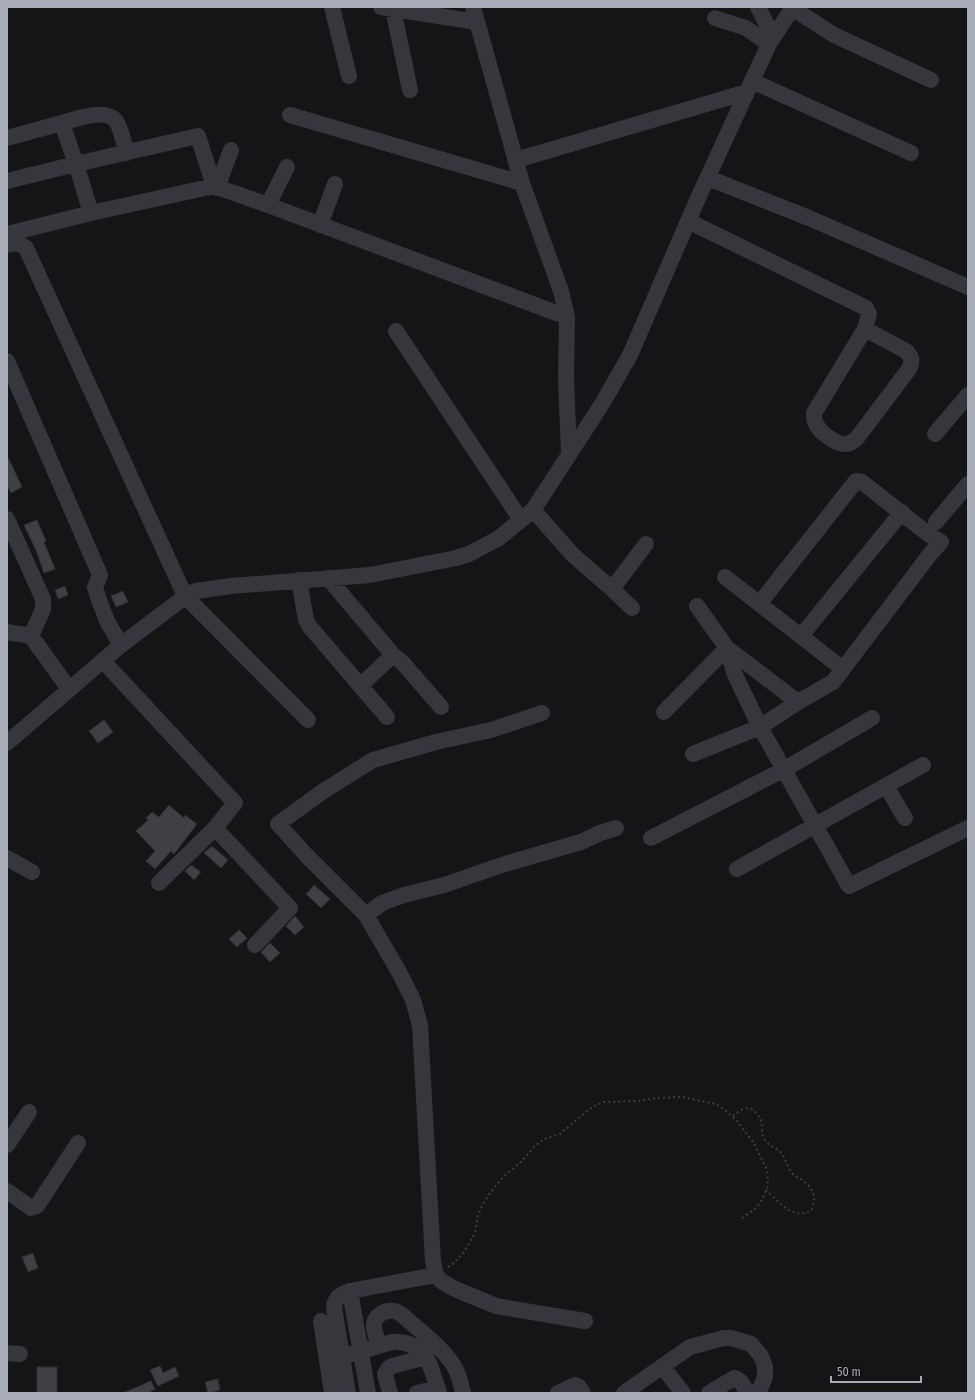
<svg xmlns="http://www.w3.org/2000/svg" width="975" height="1400" viewBox="0 0 975 1400" font-family="'Fira Sans Condensed',sans-serif">
<rect width="100%" height="100%" fill="#151517"/>
<path fill="#3f4044" stroke="#2f2f33" d="M7,455L22,487L11,493L7,486Z
M37,520L46,541L44,542L55,569L44,573L36,550L24,525Z
M65,586L68,595L58,599L55,590Z
M123,591L128,602L116,607L111,596Z
M104,720L113,732L98,743L89,731Z
M169,805L184,818L185,815L197,824L174,854L171,851L155,869L146,861L155,851L136,831L148,820L146,818L152,812L159,817Z
M212,846L228,860L221,868L204,853Z
M191,865L201,872L194,880L185,871Z
M314,885L330,899L321,908L306,894Z
M295,916L304,927L295,935L286,926Z
M239,930L247,938L237,947L229,939Z
M270,943L280,953L270,962L261,952Z
M33,1253L38,1268L28,1272L22,1257Z
M160,1366L163,1373L175,1367L179,1376L158,1386L150,1370Z
M37,1367H57V1393H37Z
M218,1379L220,1390L208,1393L205,1382Z
M151,1381L155,1389L148,1393H123Z"/>
<g fill="none" stroke-linecap="round" stroke-linejoin="round">
<path stroke="#3c3e43" stroke-width="2" stroke-dasharray="2 3" stroke-linecap="butt" d="M733,1116C738,1112 744,1106 752,1109C754,1110 755,1112 756,1113C766,1123 759,1128 764,1138C767,1145 773,1146 778,1150C786,1156 786,1166 792,1173C795,1176 799,1178 802,1180C814,1188 817,1198 811,1211C792,1220 779,1202 766,1190
M448,1267L454,1263L464,1252L475,1233L478,1215L483,1204L490,1193L505,1175L521,1162L535,1146L544,1139L560,1134L592,1107L604,1102L638,1101L656,1098L682,1097L716,1104L725,1110L736,1120L754,1143L767,1170L768,1186L763,1198L757,1207L740,1220"/>
<path stroke="#36373c" stroke-width="16" d="M332,7L349,76
M381,7L477,22
M473,7L522,183L561,291L567,317L566,379L569,453
M758,7L773,37
M792,8L834,35L931,80
M393,9L410,90
M715,18L746,28L769,44
M752,81L911,153
M290,115L522,183
M62,123C74,119 107,108 116,121C121,128 124,144 127,153
M7,138L62,123L76,164L7,181
M516,160L747,92
M708,178L809,218L968,287
M217,188L231,150
M268,205L287,167
M91,213L76,164L198,136L214,186
M688,221L866,308L869,314L865,329L814,413C814,416 814,419 815,422C819,432 836,445 846,444C850,444 854,441 857,438L909,369C913,361 912,357 906,351L865,329
M320,225L335,184
M7,234L91,213L214,186L268,205L567,317
M7,245C14,242 20,243 26,248L185,596L308,720
M396,331L521,520
M7,361L100,575L95,587L98,597L107,621L121,645
M935,434L968,395
M533,510L573,555L612,589L632,608
M7,519L43,599V609L31,636
M936,522L968,484
M725,577L843,669
M328,578L393,655
M299,580L306,620L310,627L387,717
M612,589L646,544
M697,606L727,648L735,675L760,727L849,886L968,828
M7,632L31,636L69,689
M801,636L902,512
M103,661L235,803L215,828L159,883
M360,686L393,655L402,662L441,707
M664,712L727,648L798,702
M542,713L491,730L436,742L373,760L322,792L278,824L307,856L366,915L399,972L413,1000L420,1025L433,1261L436,1275L441,1281L455,1289L496,1306L585,1321
M7,743L121,645L190,593L196,591L231,586L370,575L456,558L469,554L499,538L533,510L602,404L630,355L699,196L769,44L793,7
M693,754L760,727L798,702L833,682L931,553L941,542L928,534L862,482L856,481L759,604
M886,786L905,818
M215,828L290,908L255,945
M651,838L785,769L872,718
M7,858L32,872
M737,869L923,765
M366,915L382,903L404,895L444,885L505,864L581,842L600,833L616,828
M7,1145L29,1112
M7,1191L31,1208L37,1206L78,1143
M350,1291L368,1393
M321,1321L332,1393
M379,1346C377,1340 375,1333 374,1327C373,1317 384,1309 394,1311C397,1311 399,1313 402,1315C419,1330 442,1347 454,1366C459,1374 461,1384 463,1393
M7,1353L20,1354
M341,1357L392,1342C405,1341 419,1346 426,1357C431,1365 436,1383 439,1393
M662,1366L683,1393
M348,1393L334,1307C335,1297 341,1294 350,1291L436,1275
M390,1393L385,1374L389,1368L392,1366L426,1357
M417,1393L438,1388
M558,1393L575,1385L578,1386L583,1393
M624,1393L690,1347L724,1338H731L751,1344L761,1356L765,1366V1377L761,1387L756,1393
M709,1393L734,1378C741,1379 744,1387 747,1393"/>
</g>
<rect width="975" height="1400" fill="none" stroke="#a7acb7" stroke-width="16"/>
<path d="M831 1376v6h90v-6" fill="none" stroke="#a7acb7" stroke-width="2"/>
<text x="837" y="1376" font-size="12" fill="#a7acb7" stroke="#101012" stroke-width="3" paint-order="stroke">50 m</text>
</svg>
